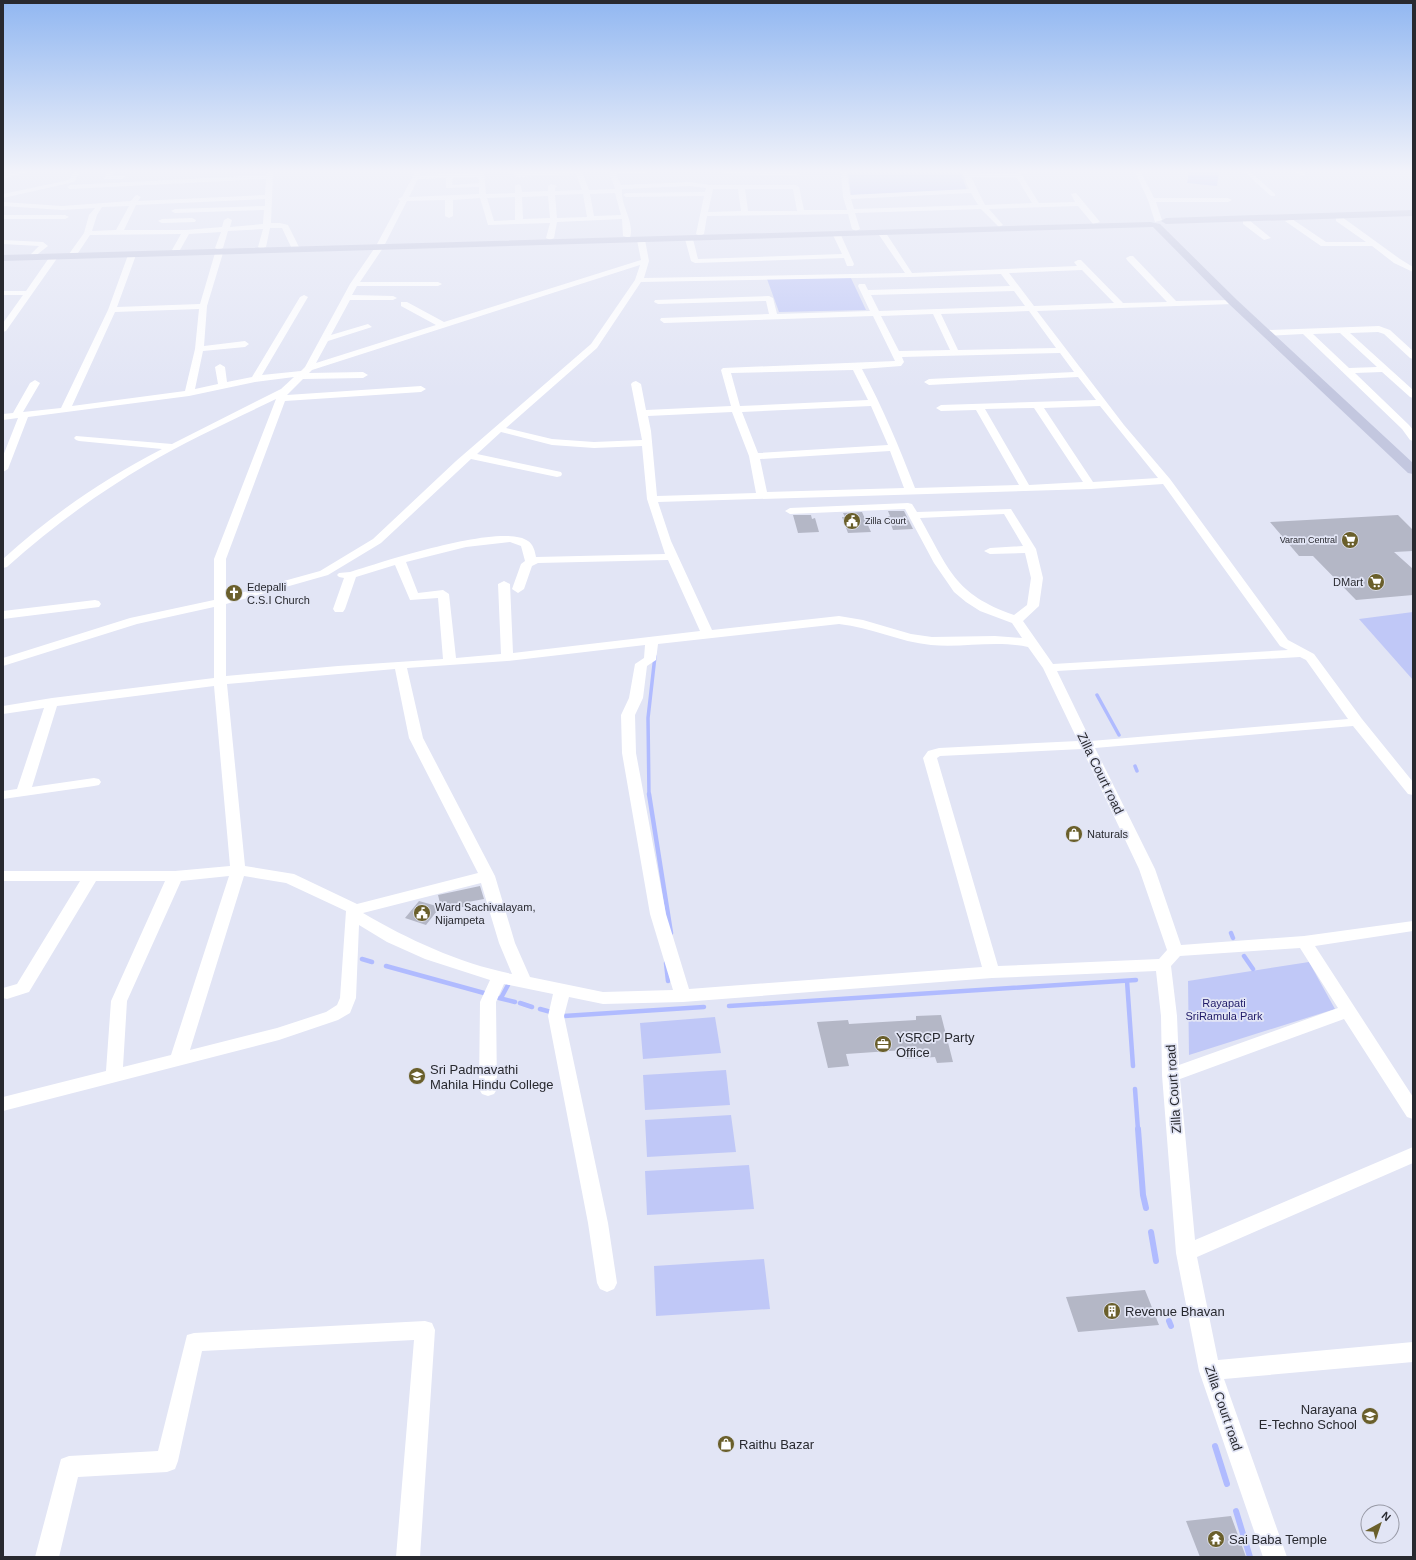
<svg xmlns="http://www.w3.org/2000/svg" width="1416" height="1560" viewBox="0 0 1416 1560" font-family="Arial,sans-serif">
<rect width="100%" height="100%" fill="#e2e5f5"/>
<path fill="#c0c8f7" d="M848,172H960L967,190L851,195Z
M850,276L866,310L779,312L767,279Z
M1413,612V680L1359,619Z
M1309,962L1335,1009L1189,1055L1188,981Z
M715,1017L721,1053L643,1059L640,1023Z
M726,1070L730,1105L645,1110L643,1075Z
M731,1115L736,1152L647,1157L645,1120Z
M749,1165L754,1209L647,1215L645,1171Z
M764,1259L770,1309L656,1316L654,1266Z"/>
<path fill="#b0bbff" d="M1189,172H1219L1217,186L1187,183Z"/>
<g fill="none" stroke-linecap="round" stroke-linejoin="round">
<path stroke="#b0bbff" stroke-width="3.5" d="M1097,695L1119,735
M1135,766L1137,771
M649,795L648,718L655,656"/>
<path stroke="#b0bbff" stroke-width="4.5" d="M649,794L671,933
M1231,933L1233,938
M1244,956L1253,969
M362,959L372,962
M666,963L668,981
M386,966L484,993
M1127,981L1133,1066
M499,998L515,1002
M501,998L508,985
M520,1003L532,1007
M729,1006L1136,980
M540,1009L551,1012
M564,1016L704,1007
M1135,1089L1138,1130"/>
<path stroke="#b0bbff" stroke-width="6" d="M1138,1129L1143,1195L1146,1208
M1151,1232L1156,1261
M1169,1321L1171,1326
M1215,1446L1227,1484
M1236,1511L1250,1557"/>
</g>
<path fill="#b4b7c6" d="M888,511H904L913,529L893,530L888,516H890Z
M862,512L871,532L848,533L842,517H845L843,513Z
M793,515H811L812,519L815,518L819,532L798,533Z
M1398,515L1413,530V551L1394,552L1413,569V595L1356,600L1313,556H1299L1270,522Z
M480,886L484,899L468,902L469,906L457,908L456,904L441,907L438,895Z
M419,901L440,907L426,925L405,918Z
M941,1015L953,1062L937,1063L935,1057L906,1059L904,1050L846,1054L849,1066L828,1068L817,1022L848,1020L849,1024L916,1020V1016Z
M1145,1290L1159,1325L1078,1332L1066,1297Z
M1231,1516L1246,1557H1200L1186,1521Z"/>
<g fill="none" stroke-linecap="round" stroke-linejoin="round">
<path fill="#fff" fill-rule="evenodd" d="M17,172H27L3,179V175Z
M74,172H80L74,182L3,198V194L69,180Z
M108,172H114L112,176L123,175L126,177L123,179H105L104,178Z
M267,172H273L271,223H280L288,225L299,247L298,249H292L282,228H270L266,247L262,249L258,247L263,229L228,231L223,248L219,250L215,248L221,232L189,234L180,250L176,252L172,250L181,234L90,235L76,256H73L69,254L84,233L89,215L95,208L62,210L3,206V202L62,206L131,201L135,196L137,195L141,197L138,201L265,195L266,179L70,189L67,187L70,185L266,175ZM265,199V206L175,209L171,211L175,213L264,210L263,224L230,227L232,220L228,218L224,220L222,227L186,230H124L136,205ZM129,206L116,230L92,231L97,215L102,207Z
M415,172H421L420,175L484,172L486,194L515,193V186L518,184L521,186L522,192L548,191V186L551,184L557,186L555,188V191L582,190L576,174L516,177L511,172H582L589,190L615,189L609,172H645L642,174H616L621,185L690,182L710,185H796L799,187L804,210H847L843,197L841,172H847L850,195L969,189L962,172L1014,174L1015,172H1025L1021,174L1039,203L1075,202L1071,194L1076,193L1100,222L1093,224L1078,206L989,209L1003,225L999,227L981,209L855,213L860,229L856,231L852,229L848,214L707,216L704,234L700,236L696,234L704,196L626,197L623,195L626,193L705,192L706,188L690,186L622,189C620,205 635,222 630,238L623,236L622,219L557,222L554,238L550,240L546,238L550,223L488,225L480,198L453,200V216L449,218L445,216V200L407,201L385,244L381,246L383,248L360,282H438L442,284L438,286H357L352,295L393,296L397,298L393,300H350L331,335L368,324L372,327L328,341L316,363L436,325L401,306V302H407L444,322L641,260L637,240L641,238L645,240L649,261L644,278L905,273L877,232L881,230H884L912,273L1077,266L1074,262L1078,260H1081L1123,303L1167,302L1127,260L1126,258L1130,256H1133L1176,301L1233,300L1237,302L1233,304L1037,311L1124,425L1170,479L1288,640L1314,654L1362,719L1413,782V795L1408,794L1353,726L1095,748L1155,869L1181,945L1304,936L1413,921V931L1315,946L1413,1097V1119L1407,1117L1344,1019L1180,1079L1195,1240L1413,1147V1163L1197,1257L1218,1360L1413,1342V1362L1224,1379L1287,1557H1263L1199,1371L1176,1253L1162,1075L1161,1016L1156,971L992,978L683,1002L603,1004L569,997L564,1016L608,1223L617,1283L614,1289L607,1292L600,1289L597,1283L588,1223L548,1016L553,994L504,984L496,1002L497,1089L494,1094L488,1096L482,1094L479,1089L480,1002L490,980L425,959L387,942L359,925L356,998L350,1013L338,1020L279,1040L3,1111V1097L106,1071L111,1001L165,881H96L29,992L7,999L3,998V988L17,984L80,881H3V871H175L230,866L214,686L57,706L32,787L94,778L99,779L101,782L99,785L94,786L3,799V791L17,789L44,708L3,714V706L52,698L214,678V607L137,624L3,666V658L130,618L214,600V559L276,399C233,420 188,440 146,465C97,494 50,528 7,567L3,568V559C50,516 105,478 162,449L79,441L76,440L74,438L76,436L172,444L281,389L294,377L255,382L189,396L28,417L8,469L3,472V456L18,418L3,420V414L13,413L30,383L35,380L40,383L23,412L61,408L108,310L128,255L132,253L136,255L117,307L200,304L215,253L219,251L223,253L207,306L204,346L245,341L249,344L245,347L203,351L195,389L218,384L215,367L220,364L225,367L227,382L252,377L300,297L304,295L308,297L262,375L301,371L305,367L350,284L376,246H379L377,244L400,201L398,199L402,197ZM478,177L479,183L452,185L453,178ZM971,177L1017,178L1032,203L985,205ZM446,178V188L479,187V194L409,197L418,179ZM713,189H738L741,211L708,212ZM745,189H793L797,211H748ZM615,193L621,215L594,216L590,194ZM971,193L978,205L854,209L851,199ZM583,194L587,217L557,218L555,195ZM548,196L550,218L523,219L522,197ZM515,197V220L494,221L487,198ZM640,265L635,280L591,344L456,461L373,539L320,571L226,597V559L285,401L421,392L426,389L421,386L287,395L303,379L363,378L368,375L363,372L309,373L312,370ZM1082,270L1114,303L1034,306L1009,273ZM1001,274L1010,286L868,290L865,284H859L858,286L870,311L777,314L773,298L769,296L655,300L654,302L658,304L766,301L769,314L661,318L660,320L664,323L873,316L895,361L723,368L721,370L731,406L646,410L641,384L636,381L633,382L631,384L642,440L594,442L552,439L506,428L597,348L641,282L910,277ZM1014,291L1025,306L879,311L871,295ZM199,309L195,349L185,391L72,406L115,312ZM1029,311L1056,348L958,350L941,314ZM933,314L950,350L899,351L881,316ZM1060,353L1074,372L929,379L924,382L929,385L1078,377L1096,400L941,405L936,408L941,411L976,410L1019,485L915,488C899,447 883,408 862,369L901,366L904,362L902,357ZM853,370L868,400L740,406L731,373ZM871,406L888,445L758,453L742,412ZM1100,406L1158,478L1093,482L1044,408ZM1034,408L1083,482L1029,485L985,409ZM732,412L749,456L756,493L657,496L651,431L648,416ZM501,432L552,445L594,448L642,446L647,499L665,554L536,557C535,551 533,544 528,541C502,522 382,562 350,572L339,573L337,575L339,577L344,578L333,609L335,612H343L345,609L356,577L395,565L410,600L438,598L443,659L338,666L226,676V604L328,575L381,543L471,459L557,477L561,476L562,474L561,472L477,454ZM890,451L904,488L767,492L760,459ZM1163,484L1280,646L1288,650L1053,664L1023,621L1039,606L1043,578L1036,549L1011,509L917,512L912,504L908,503L790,508L785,511L790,514L905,509L934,563L954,592L966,602L980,611L1012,623L1022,638L995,636L932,637L911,634L863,620L839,616L712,630L671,541L658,502L1091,489ZM1004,514L1023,546L990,548L984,551L990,554L1025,553L1031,578L1027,605L1014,615C954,594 949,569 920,518ZM510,542L521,546L525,561L521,564L512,589L518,593L524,589L532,566L538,563L668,560L700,631L513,653L510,584L504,581L498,584L501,654L456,658L449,594L443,590L418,593L406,562L466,547ZM839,624C871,627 899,642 931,645C963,648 996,640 1028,647L1043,668L1078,741L939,748L928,751L923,758L982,967L689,989L666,914L636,753L635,715L643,698L647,666L656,660L658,644ZM645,645L644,658L635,664L629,698L621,715L622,753L650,914L673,990L603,992L530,977L515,943L495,876L423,738L407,668L507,661ZM1300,657L1306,660L1348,719L1091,741L1057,671ZM395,669L409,738L478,873L357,904L294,874L245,866L227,684ZM1082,749L1139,869L1167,950L1159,959L998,966L937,758L940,756ZM229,876L171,1055L123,1067L127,1001L181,881ZM244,876L286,883L346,911L340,998L337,1005L326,1012L277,1028L190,1050ZM481,883L499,943L512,974C459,963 409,940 363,913ZM1300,948L1338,1008L1179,1065L1177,1016L1171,966L1180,956Z
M724,172C734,171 794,170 799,174L796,176L727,174Z
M1135,172H1141L1154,198H1228L1232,200L1228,202H1156L1162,220L1155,222L1148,200Z
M1244,172H1251L1275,194V196H1271Z
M1296,172H1303L1305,174L1302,176Z
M3,215H65L69,217L65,219H3Z
M1336,217H1342L1400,259L1413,267V272L1394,263L1372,246H1321L1285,221L1292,219L1326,242H1366L1336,221Z
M192,218L196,220L195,222L162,223L158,221L162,219Z
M1243,220H1249L1271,238L1264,240L1243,224Z
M833,231L840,233L854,264L853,266H847L844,258L695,263L691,261L685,239L689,237L693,239L698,259L842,254L832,233Z
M3,240L43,242L48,246L34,257L30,255L39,246L3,244Z
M51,255L58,257L6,331L3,332V323L23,295H3V291H26Z
M1379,326L1390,330L1413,351V359L1410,358L1384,334L1378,332L1350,333L1413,390V398L1410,397L1382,372L1355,373L1409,425L1413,430V441L1410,440L1402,429L1303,334L1267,336L1263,333L1267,330ZM1340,333L1377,367L1349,368L1313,334Z
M95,600L99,601L101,604L99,607L3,619V611Z
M425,1321L432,1323L435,1330L420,1557H396L414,1340L202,1351L178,1461L175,1469L167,1472L78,1477L59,1557H35L61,1459L69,1456L158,1451L187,1335L194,1333Z"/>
<path fill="#c3c7df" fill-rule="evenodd" d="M1413,210V216L1166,224L1161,221L1166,218Z
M1150,222L1160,224L1237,300L1413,463V474L1408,473L1229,304L1153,227L3,261V255Z"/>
</g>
<linearGradient id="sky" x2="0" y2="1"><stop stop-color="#91b7f1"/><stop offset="0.44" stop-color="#f2f3fa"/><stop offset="1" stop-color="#f2f3fa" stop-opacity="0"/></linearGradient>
<rect width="1416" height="390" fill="url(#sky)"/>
<defs>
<g id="civic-disc" transform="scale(0.9)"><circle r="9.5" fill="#6a5f2b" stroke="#e2e5f5"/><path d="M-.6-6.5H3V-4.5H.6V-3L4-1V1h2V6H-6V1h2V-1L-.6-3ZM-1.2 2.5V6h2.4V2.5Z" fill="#fff"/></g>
<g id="supermarket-disc" transform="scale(0.9)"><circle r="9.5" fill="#6a5f2b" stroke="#e2e5f5"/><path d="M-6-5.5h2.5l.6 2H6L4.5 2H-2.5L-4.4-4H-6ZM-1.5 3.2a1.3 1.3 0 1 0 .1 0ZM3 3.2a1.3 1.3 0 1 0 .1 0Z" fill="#fff"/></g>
<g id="church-disc" transform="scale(0.9)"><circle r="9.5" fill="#6a5f2b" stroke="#e2e5f5"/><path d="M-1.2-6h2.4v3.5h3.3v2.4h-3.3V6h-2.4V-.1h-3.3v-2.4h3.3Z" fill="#fff"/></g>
<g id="shop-disc" transform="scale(0.9)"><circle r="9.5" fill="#6a5f2b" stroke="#e2e5f5"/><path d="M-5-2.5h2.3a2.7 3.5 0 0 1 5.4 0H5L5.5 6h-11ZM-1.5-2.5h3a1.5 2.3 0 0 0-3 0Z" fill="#fff"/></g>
<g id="office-disc" transform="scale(0.9)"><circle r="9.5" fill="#6a5f2b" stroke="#e2e5f5"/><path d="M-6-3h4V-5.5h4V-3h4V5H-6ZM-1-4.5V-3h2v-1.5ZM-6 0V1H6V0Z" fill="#fff"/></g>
<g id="university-disc" transform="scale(0.9)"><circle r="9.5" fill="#6a5f2b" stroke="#e2e5f5"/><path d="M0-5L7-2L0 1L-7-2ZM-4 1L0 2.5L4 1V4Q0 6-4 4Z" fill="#fff"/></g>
<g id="building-disc" transform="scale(0.9)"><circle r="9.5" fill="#6a5f2b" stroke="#e2e5f5"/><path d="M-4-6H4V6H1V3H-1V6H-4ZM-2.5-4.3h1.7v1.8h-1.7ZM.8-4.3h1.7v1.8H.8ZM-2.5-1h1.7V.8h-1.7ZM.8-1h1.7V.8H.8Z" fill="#fff"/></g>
<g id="school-disc" transform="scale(0.9)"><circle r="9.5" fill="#6a5f2b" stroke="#e2e5f5"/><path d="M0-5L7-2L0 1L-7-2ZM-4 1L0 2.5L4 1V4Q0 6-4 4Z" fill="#fff"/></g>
<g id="temple-disc" transform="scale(0.9)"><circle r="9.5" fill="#6a5f2b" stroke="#e2e5f5"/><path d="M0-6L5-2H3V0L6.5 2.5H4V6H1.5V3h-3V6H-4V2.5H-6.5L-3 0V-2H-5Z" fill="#fff"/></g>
</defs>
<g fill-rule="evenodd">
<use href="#civic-disc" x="852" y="521"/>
<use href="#supermarket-disc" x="1350" y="540"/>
<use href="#supermarket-disc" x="1376" y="582"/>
<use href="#church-disc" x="234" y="593"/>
<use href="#shop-disc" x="1074" y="834"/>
<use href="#civic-disc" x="422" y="913"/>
<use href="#office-disc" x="883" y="1044"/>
<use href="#university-disc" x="417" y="1076"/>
<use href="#building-disc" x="1112" y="1311"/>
<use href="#school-disc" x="1370" y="1416"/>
<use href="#shop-disc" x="726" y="1444"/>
<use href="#temple-disc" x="1216" y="1539"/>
</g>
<g text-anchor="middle" stroke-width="3.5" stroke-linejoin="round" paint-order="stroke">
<g font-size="9" fill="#28292f" stroke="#e2e5f5" text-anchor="start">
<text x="865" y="524">Zilla Court</text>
<text x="1337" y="543" text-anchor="end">Varam Central</text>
</g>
<g font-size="11" fill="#28292f" stroke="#e2e5f5" text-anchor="start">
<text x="1363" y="586" text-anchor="end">DMart</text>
<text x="247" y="591">Edepalli<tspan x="247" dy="13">C.S.I Church</tspan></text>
<text x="1087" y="838">Naturals</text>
<text x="435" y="911">Ward Sachivalayam,<tspan x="435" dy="13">Nijampeta</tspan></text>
</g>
<g font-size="11" fill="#201b68" stroke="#e2e5f5">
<text x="1224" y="1007">Rayapati<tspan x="1224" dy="13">SriRamula Park</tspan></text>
</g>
<g font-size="13" fill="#28292f" stroke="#e2e5f5">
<text transform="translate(1101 773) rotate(64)" y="5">Zilla Court road</text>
<text transform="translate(1173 1089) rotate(-94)" y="5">Zilla Court road</text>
<text transform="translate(1224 1408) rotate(71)" y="5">Zilla Court road</text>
</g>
<g font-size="13" fill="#28292f" stroke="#e2e5f5" text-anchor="start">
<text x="896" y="1042">YSRCP Party<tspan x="896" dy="15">Office</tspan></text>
<text x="430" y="1074">Sri Padmavathi<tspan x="430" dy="15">Mahila Hindu College</tspan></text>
<text x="1125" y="1316">Revenue Bhavan</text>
<text x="1357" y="1414" text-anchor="end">Narayana<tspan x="1357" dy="15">E-Techno School</tspan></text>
<text x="739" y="1449">Raithu Bazar</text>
<text x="1229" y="1544">Sai Baba Temple</text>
</g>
</g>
<rect width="1416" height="1560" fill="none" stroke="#28292f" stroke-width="8"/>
<g transform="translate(1380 1524) rotate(40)"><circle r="19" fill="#e2e5f5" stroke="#989aa6"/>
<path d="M0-3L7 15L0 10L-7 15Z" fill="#6a5f2b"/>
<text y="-6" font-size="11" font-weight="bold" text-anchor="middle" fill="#28292f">N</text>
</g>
</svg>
